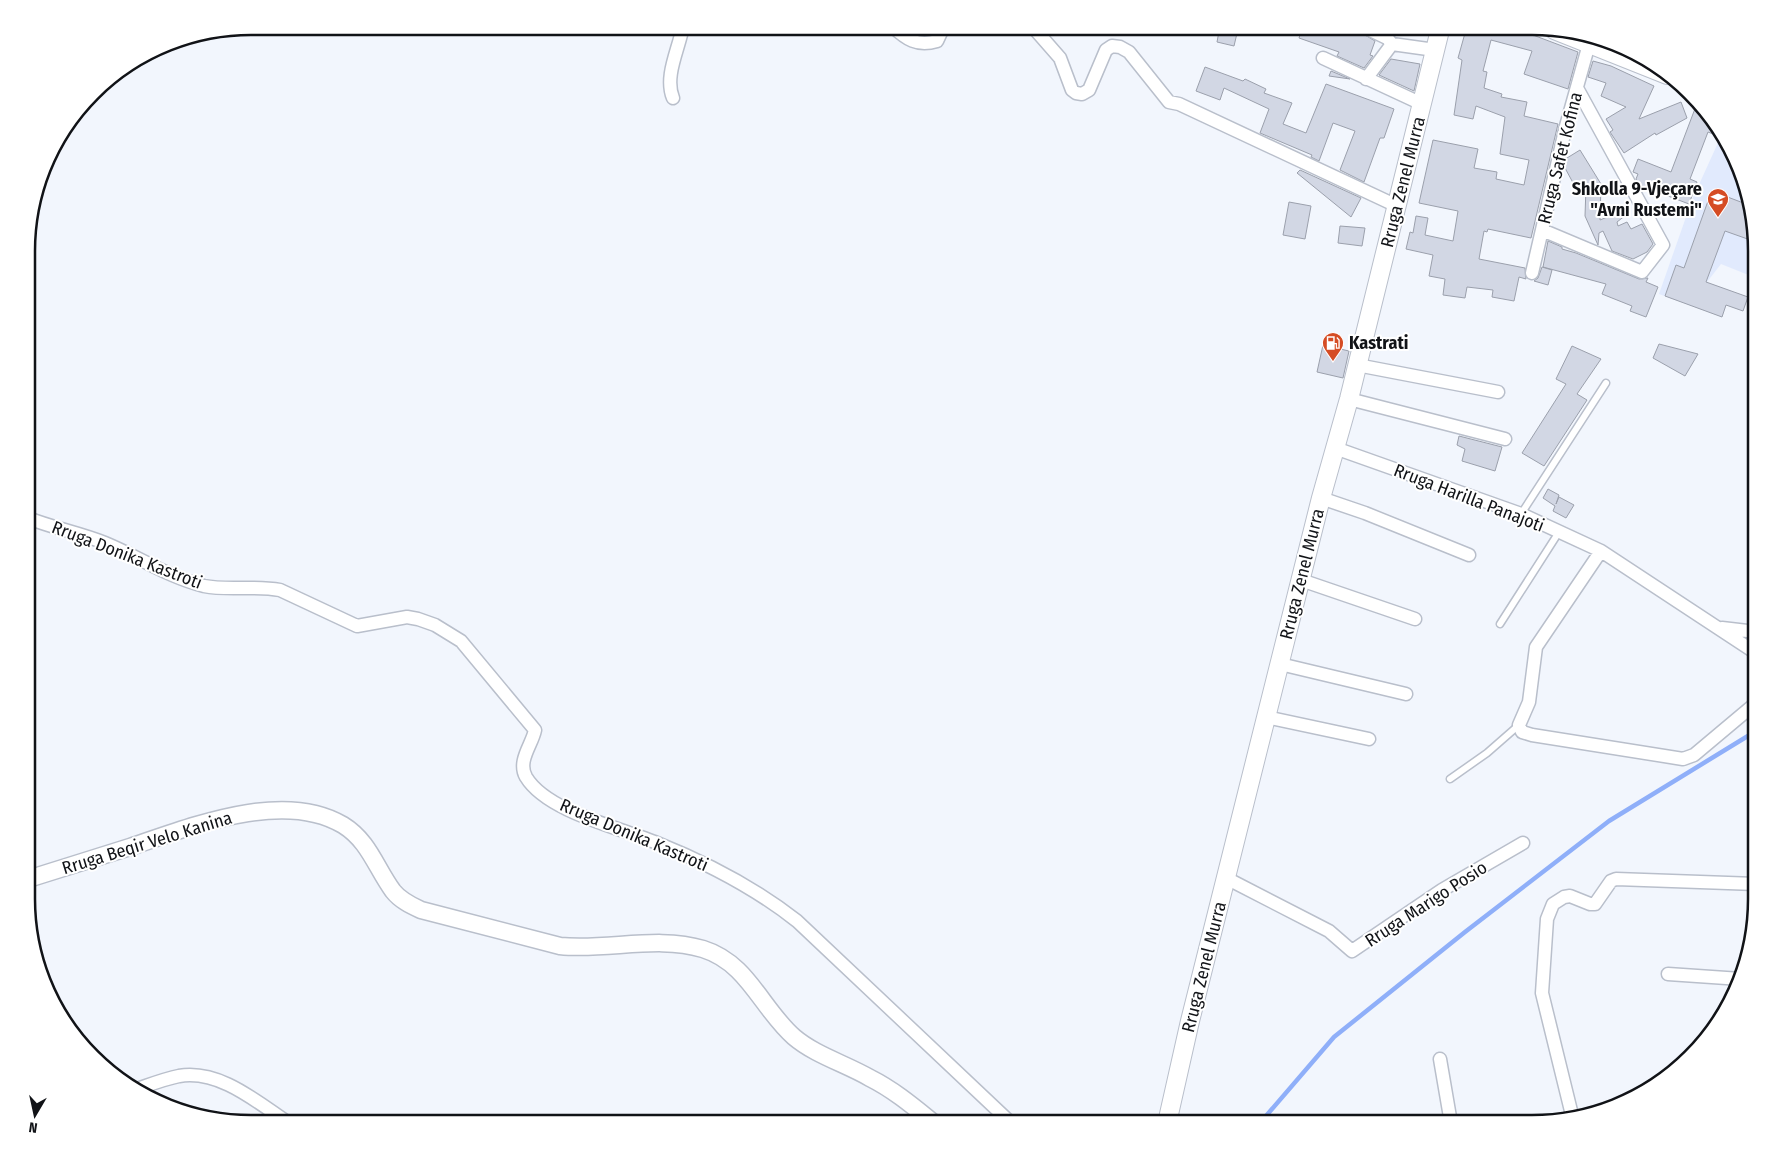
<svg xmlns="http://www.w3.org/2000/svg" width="1783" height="1150" viewBox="0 0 1783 1150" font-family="'Fira Sans Condensed',sans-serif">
<rect width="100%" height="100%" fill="#f2f6fd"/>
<path fill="#e1eafd" d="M1722,134L1727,139L1756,237V278L1721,264L1707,282L1731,291L1722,317L1659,294L1692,200Z"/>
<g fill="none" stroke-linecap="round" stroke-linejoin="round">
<path stroke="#8faff9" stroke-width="4.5" d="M1260,1123L1334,1037L1465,932L1609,821L1756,731"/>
</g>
<path fill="#d2d7e4" stroke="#9ba0ac" d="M1220,26L1238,29L1234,46L1217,42Z
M1303,26H1346L1355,29L1375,41L1370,55L1373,56L1364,68L1337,56L1339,52L1299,38Z
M1467,26H1509L1578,52L1568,89L1524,74L1532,51L1491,40L1483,71L1487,72L1484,88L1502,94L1501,97L1527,102L1524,116L1558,124L1531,238L1488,229L1487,232L1484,231L1479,259L1525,268L1526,279L1519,277L1514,301L1492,297L1493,290L1467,287L1465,298L1443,295L1445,279L1429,276L1433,255L1406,249L1410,232L1413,233L1416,216L1428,218L1425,235L1453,241L1458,211L1419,203L1433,140L1478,149L1474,168L1497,172L1496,179L1524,185L1529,160L1500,154L1505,117L1476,106L1473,119L1454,115L1462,60L1458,58Z
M1391,59L1420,64L1414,91L1379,75Z
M1593,61L1611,66L1654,86L1639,119L1681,102L1687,118L1656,135L1655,133L1624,153L1610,132L1613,130L1606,119L1626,107L1601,96L1606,83L1588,77Z
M1205,67L1243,81L1245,79L1266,89L1264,93L1292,103L1283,124L1306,133L1326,84L1394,109L1384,138H1380L1364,182L1340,170L1355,131L1333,123L1319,161L1311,157L1312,155L1260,133L1269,109L1224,88L1220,100L1196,91Z
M1331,71L1350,79L1329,76Z
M1696,106L1726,139L1708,132L1690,179L1697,182L1689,204L1639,185L1636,179L1638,174L1633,172L1638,159L1671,172Z
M1580,150L1601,184L1600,220L1624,210L1626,215L1617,222L1618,226L1627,222L1631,229L1642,224L1653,244L1647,252L1633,259L1612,251L1603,231L1599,233L1598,245L1585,216L1586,187L1578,192L1565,168L1567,158Z
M1300,170L1361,198L1351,217L1297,173Z
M1725,196L1746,204L1756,242L1725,231L1706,282L1748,297L1743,311L1726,305L1722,317L1665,296L1676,265L1684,268L1708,201L1722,206Z
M1289,202L1311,206L1305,239L1283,235Z
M1340,226L1365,228L1362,246L1338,243Z
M1548,241L1562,247V249L1576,253L1639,279L1648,278L1646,282L1658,287L1646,317L1630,311L1632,306L1602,294L1606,284L1543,267Z
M1542,267L1552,270L1548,285L1534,281L1538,278Z
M1659,344L1698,354L1685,376L1653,358Z
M1323,345L1349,351L1343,378L1317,372Z
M1572,346L1601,359L1577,394L1587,400L1544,466L1522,453L1566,384L1556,379Z
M1459,436L1502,447L1495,471L1462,461L1465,449L1457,445Z
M1548,489L1559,495L1556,504L1559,497L1574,505L1566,518L1553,511L1555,506L1543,498Z"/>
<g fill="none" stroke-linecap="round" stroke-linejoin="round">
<g stroke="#b9bfcb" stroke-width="9">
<path id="service" d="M1521,514L1606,383
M1500,624L1559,532
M1450,779L1487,753L1519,725"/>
</g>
<g stroke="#b9bfcb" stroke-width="15">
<path id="minor" d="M892,26C906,39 917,47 937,41L944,26
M1032,26L1060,58L1072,90L1076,93L1082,94L1089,90L1106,50L1112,46L1120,47L1129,52L1169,102L1179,104L1397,206
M1362,26L1387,38L1392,44L1435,50
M1323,58L1422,104
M1366,79L1392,44
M673,98C664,76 679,49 683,26
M1542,230L1642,272L1663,245L1577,88
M1532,273L1566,126L1589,44
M1357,365L1498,392
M1349,399L1505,439
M1335,448L1521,514L1601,551L1756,653
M1321,498L1365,513L1469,555
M28,518C53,528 80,533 105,543C139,557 168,577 204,586C229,591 255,585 280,590L357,626L407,617L418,619L435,625L461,641L535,730C532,745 517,761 526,777C547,812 621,828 657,843C707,863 755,888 797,921L1011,1123
M1601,551L1536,647L1529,702L1519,725L1522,732L1532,735L1683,759L1694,755L1756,703
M1301,580L1415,619
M1722,628L1756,632
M1280,664L1406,694
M1266,717L1369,739
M1226,878L1329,931L1352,951L1442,890L1523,843
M1668,974L1741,979
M1440,1059L1451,1123
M134,1090C149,1085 164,1079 179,1076C220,1069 258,1103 290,1124
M1572,1115L1542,993L1547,919L1553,904L1564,897L1570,896L1590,904H1595L1611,881L1616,879L1756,884"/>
</g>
<g stroke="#b9bfcb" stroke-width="19">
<path id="tertiary" d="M28,879C62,868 96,858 130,847C190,827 283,789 343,825C369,841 376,868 393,891C400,900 410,905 421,910L560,946C607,951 658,935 703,949C748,963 761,1008 794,1037C815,1055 846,1064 870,1078C894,1090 914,1107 935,1124"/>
</g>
<g stroke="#b9bfcb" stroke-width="20">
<path id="secondary" d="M1554,30L1667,75
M1167,1123L1190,1021L1321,498L1349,399L1441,26"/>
</g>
<use href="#service" stroke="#fff" stroke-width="6"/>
<use href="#minor" stroke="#fff" stroke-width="12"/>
<use href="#tertiary" stroke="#fff" stroke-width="16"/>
<use href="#secondary" stroke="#fff" stroke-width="18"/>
</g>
<defs>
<g id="school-pin" transform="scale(1.125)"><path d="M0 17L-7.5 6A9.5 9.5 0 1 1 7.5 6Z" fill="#d54c24" stroke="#fff"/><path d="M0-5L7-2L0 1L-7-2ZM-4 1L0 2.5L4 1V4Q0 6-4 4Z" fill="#fff"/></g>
<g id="fuel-pin" transform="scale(1.125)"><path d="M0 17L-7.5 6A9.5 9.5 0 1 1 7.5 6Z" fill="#d54c24" stroke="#fff"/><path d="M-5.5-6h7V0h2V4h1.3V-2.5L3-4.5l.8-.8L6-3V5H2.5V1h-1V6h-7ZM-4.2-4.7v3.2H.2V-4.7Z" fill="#fff"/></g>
</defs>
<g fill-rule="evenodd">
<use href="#school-pin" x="1718" y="199"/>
<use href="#fuel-pin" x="1333" y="343"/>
</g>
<g text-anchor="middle" stroke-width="4" stroke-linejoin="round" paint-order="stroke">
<g font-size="18" fill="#111317" stroke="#fff">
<text transform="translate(1560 158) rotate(-76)" y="6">Rruga Safet Kofina</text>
<text transform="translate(1403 182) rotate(-76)" y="6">Rruga Zenel Murra</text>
<text transform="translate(1469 498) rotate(21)" y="6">Rruga Harilla Panajoti</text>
<text transform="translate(127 555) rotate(21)" y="6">Rruga Donika Kastroti</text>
<text transform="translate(1302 574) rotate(-76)" y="6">Rruga Zenel Murra</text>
<text transform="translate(634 835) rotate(23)" y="6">Rruga Donika Kastroti</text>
<text transform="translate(147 843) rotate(-17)" y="6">Rruga Beqir Velo Kanina</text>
<text transform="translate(1426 904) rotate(-33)" y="6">Rruga Marigo Posio</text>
<text transform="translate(1204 967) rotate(-76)" y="6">Rruga Zenel Murra</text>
</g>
<g font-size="18" font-weight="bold" fill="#111317" stroke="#fff" text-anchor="end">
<text x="1702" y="195">Shkolla 9-Vjeçare<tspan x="1702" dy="21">"Avni Rustemi"</tspan></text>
<text x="1349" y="349" text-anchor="start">Kastrati</text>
</g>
</g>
<path d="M0 0H1783V1150H0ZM251 35H1532A216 216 0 0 1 1748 251V899A216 216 0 0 1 1532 1115H251A216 216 0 0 1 35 899V251A216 216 0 0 1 251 35Z" fill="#fff" fill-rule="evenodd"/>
<path fill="none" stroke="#111317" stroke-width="2.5" d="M251 35H1532A216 216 0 0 1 1748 251V899A216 216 0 0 1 1532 1115H251A216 216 0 0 1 35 899V251A216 216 0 0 1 251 35Z"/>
<g transform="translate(35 1115) rotate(189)" stroke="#ffffff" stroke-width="4" paint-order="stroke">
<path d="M0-4L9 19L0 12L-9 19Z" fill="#111317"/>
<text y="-8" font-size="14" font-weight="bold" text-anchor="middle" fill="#111317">N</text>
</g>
</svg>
